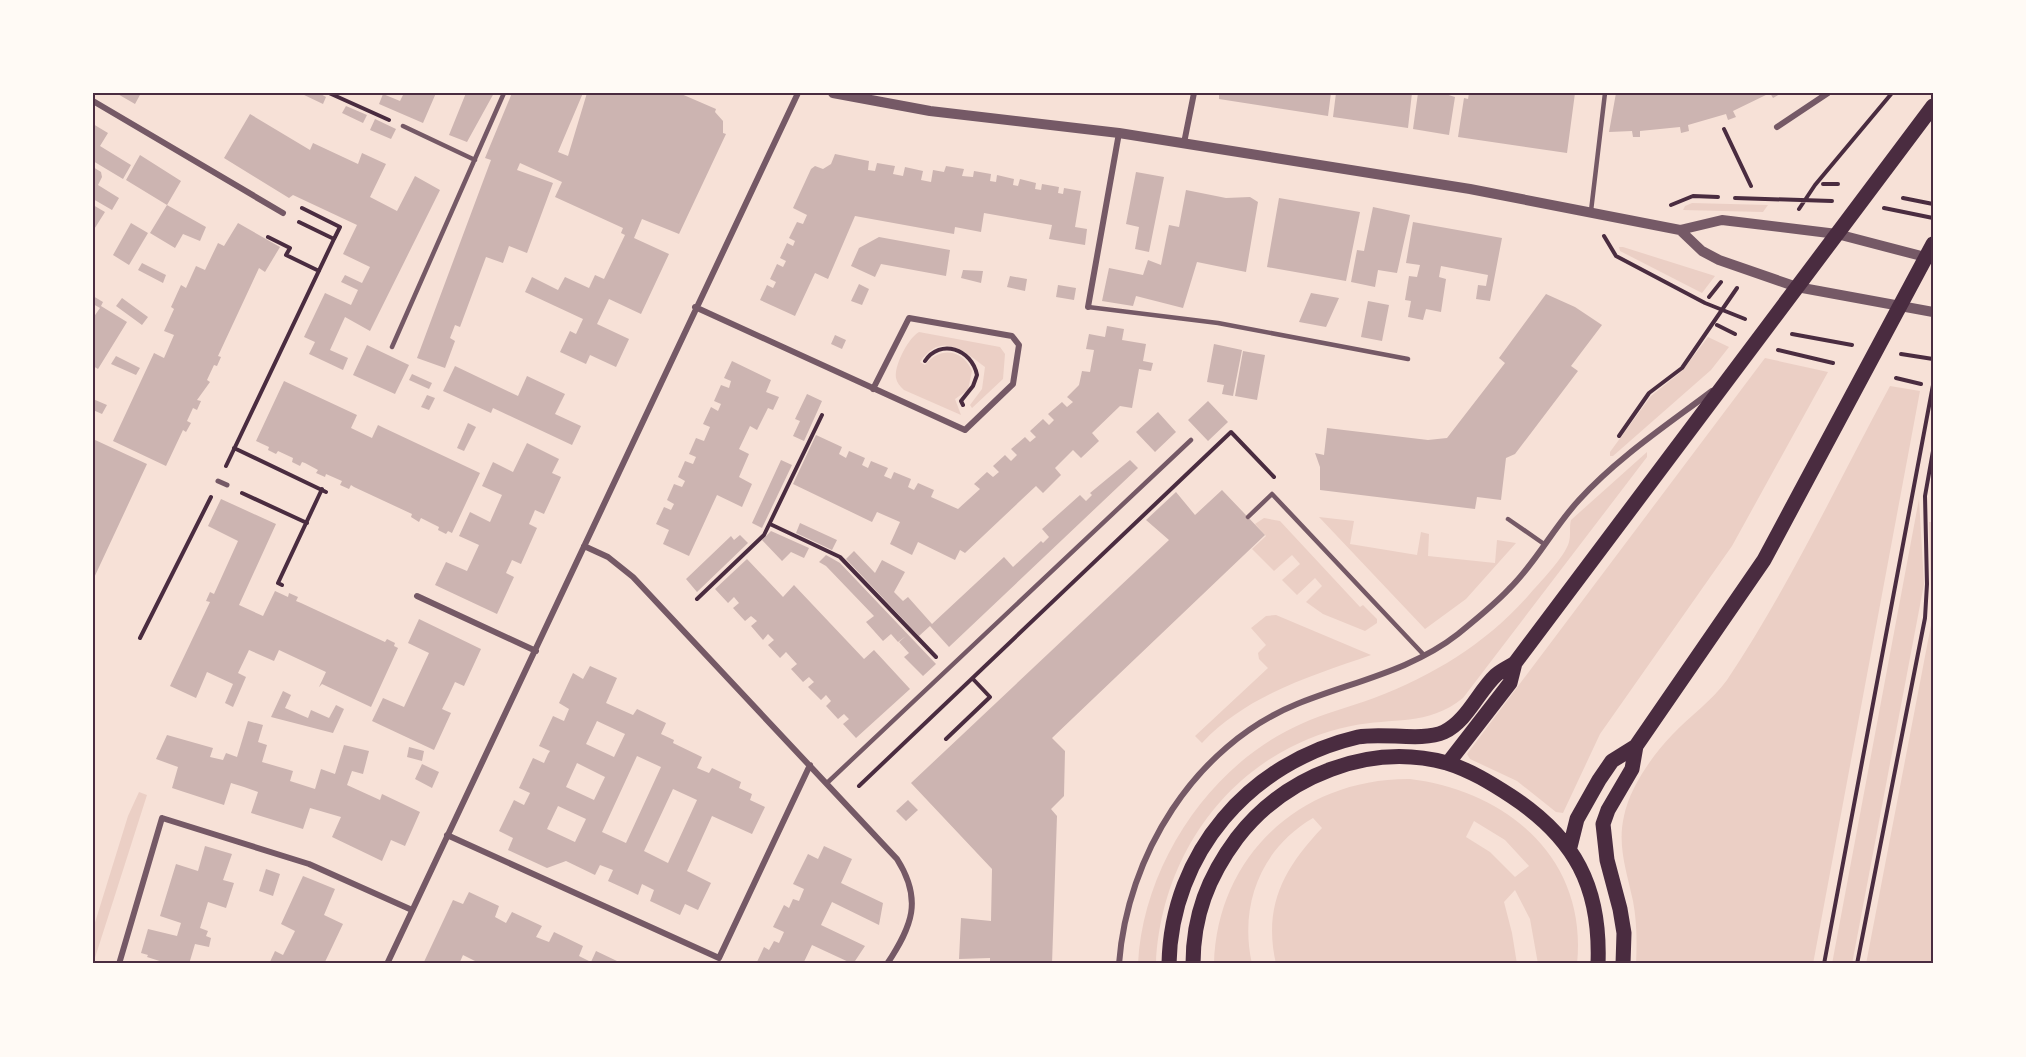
<svg xmlns="http://www.w3.org/2000/svg" width="2026" height="1057" viewBox="0 0 2026 1057" font-family="Inter,sans-serif">
<rect width="100%" height="100%" fill="#f7e1d7"/>
<path fill="#ebcfc5" fill-rule="evenodd" d="M1692,203L1768,205L1763,212L1683,210L1685,206Z
M1619,247H1623L1715,276L1702,293L1620,251Z
M919,332L1000,347L1005,354L1003,379L972,408L970,405L982,389L985,367C963,350 941,331 920,362L925,365C940,346 963,349 972,371L968,390L955,399L961,415L904,390C900,386 897,383 896,378C894,366 908,338 919,332Z
M1708,337L1729,347L1711,370L1613,456H1610V452L1651,396L1682,371Z
M1765,358L1828,372L1732,546L1600,734L1563,813L1556,812L1517,781L1470,759L1467,754Z
M1890,386L1920,391L1813,964H1636C1637,943 1637,922 1633,901C1627,872 1617,846 1624,816C1630,787 1652,756 1672,735C1690,716 1712,701 1727,680C1789,587 1837,484 1890,386Z
M1647,452V457L1463,698C1427,727 1393,717 1351,726C1236,750 1161,850 1156,964H1138C1143,865 1210,764 1301,724C1325,713 1350,707 1374,698C1434,675 1485,644 1528,596C1539,583 1565,557 1569,542C1571,535 1569,527 1571,520Z
M1919,499L1924,584L1852,964H1832Z
M1319,517L1354,521L1350,544L1417,555L1421,532L1429,534L1428,556L1495,563L1497,540L1516,543L1466,599L1425,629Z
M1264,518L1280,521L1360,607L1363,605L1377,619V623L1365,631L1323,614L1306,602L1322,586L1315,578L1297,595L1282,580L1300,564L1292,555L1274,571L1252,549L1266,536L1255,524Z
M1929,522H1933V964H1866L1932,620Z
M1276,615L1371,655C1311,676 1247,695 1202,743L1195,736L1268,668L1259,659L1258,653L1266,645L1251,628L1266,616Z
M1410,779C1507,791 1588,858 1577,964H1538L1530,919L1515,890L1504,902L1512,933L1517,964H1276C1263,907 1283,869 1322,828L1313,818C1260,849 1239,906 1252,964H1214C1217,855 1302,778 1410,779ZM1474,821L1505,840L1529,866L1515,877L1490,852L1466,837Z
M139,792L147,795L93,964V929L128,816Z"/>
<path fill="#ccb4b1" fill-rule="evenodd" d="M116,93H141L135,104Z
M300,93H319L326,97L323,104Z
M404,93H436L423,123L379,104L383,94L400,101Z
M466,93H494L467,142L449,135Z
M512,93H583L558,152L568,156L587,93H679L716,109L715,112L723,121V133L726,134L679,234L642,219L634,238L669,254L641,314L609,299L597,324L629,339L616,367L590,355L586,364L560,352L570,331L576,334L583,319L525,292L532,277L558,290L565,277L589,288L595,275L604,279L625,235L621,233L623,228L555,197L562,182L520,163L517,170L553,183L527,253L509,246L503,263L486,257L460,327L455,325L450,338L455,341L445,368L417,358L491,160L485,158Z
M1219,93H1331L1328,116L1219,99Z
M1336,93H1412L1408,128L1333,117Z
M1418,93H1442L1455,97L1449,135L1413,129Z
M1469,93H1575L1567,153L1458,137L1464,98L1468,99Z
M1616,93H1782L1773,98L1770,93L1733,111L1736,117L1728,120L1726,114L1688,125L1689,131L1681,133L1680,127L1640,131V137H1633L1632,131L1609,132Z
M346,106L367,115L363,123L342,113Z
M250,114L310,150L313,143L358,164L362,153L386,164L370,197L397,211L415,176L440,190L370,331L345,317L330,350L348,358L343,370L309,354L315,342L304,337L325,293L351,305L358,290L341,282L345,275L362,283L370,267L343,254L357,225L293,195L289,198L224,158Z
M375,119L396,129L391,139L370,130Z
M93,124L108,133L100,146L131,165L123,179L93,161Z
M835,154L869,161L868,170L875,171L877,163L895,166L893,174L903,176L905,167L923,171L921,180L931,182L933,170L944,172L946,166L964,169L962,176L973,177L974,171L991,174L990,181L996,182L997,175L1014,179L1013,185L1018,186L1020,179L1036,183L1035,189L1041,190L1042,184L1059,187L1058,193L1063,194L1064,188L1081,191L1075,227L1087,229L1085,245L1049,239L1052,225L984,213L981,232L955,227L954,234L855,216L828,279L815,273L795,316L760,300L767,285L773,288L776,282L770,279L777,264L783,267L786,261L780,258L787,243L793,246L795,241L789,238L797,222L803,224L807,215L793,208L811,169L815,166L823,169L831,164Z
M140,155L181,181L167,205L126,180Z
M93,167L101,172L102,177L98,185L119,198L112,210L93,199Z
M1136,172L1164,177L1149,252L1135,249L1139,227L1126,224Z
M1186,190L1226,198L1250,197L1258,202L1246,272L1197,262L1183,308L1136,296L1133,306L1102,301L1109,268L1143,275L1148,260L1161,265L1169,225L1179,227Z
M1279,198L1360,212L1346,281L1267,267Z
M93,205L105,212L93,231Z
M167,205L206,227L200,241L183,234L175,248L150,233Z
M1373,207L1410,215L1397,273L1378,270L1375,287L1351,282L1357,250L1364,251Z
M1413,222L1502,238L1490,301L1476,299L1478,285L1486,286L1488,275L1441,266L1439,277L1446,279L1441,312L1426,309L1423,320L1408,317L1411,301L1405,300L1409,276L1417,277L1420,265L1406,263Z
M131,223L148,233L129,265L113,255Z
M238,223L280,247L265,272L259,268L218,356L221,357L217,366L214,365L207,380L210,382L197,400L201,401L197,410L193,408L187,421L191,423L186,432L183,430L166,466L113,441L154,353L164,358L174,335L164,331L174,309L171,307L181,285L186,288L196,266L205,270L218,243L224,246Z
M879,237L950,250L946,276L881,264L875,277L851,266L859,248Z
M142,263L166,275L163,283L138,270Z
M963,270L983,271L981,283L961,278Z
M1010,276L1027,279L1025,291L1007,287Z
M859,284L869,289L862,305L851,301Z
M1058,285L1076,288L1074,300L1056,297Z
M1311,293L1339,298L1326,327L1299,322Z
M1546,294L1575,307L1602,325L1571,366L1578,371L1515,454L1506,458L1501,500L1477,497L1475,509L1320,490V467L1315,453L1324,455L1327,428L1428,440L1447,438L1505,363L1499,358Z
M93,296L103,302L101,306L127,322L98,369L93,366V318L100,308L93,304Z
M122,298L148,317L142,325L116,306Z
M1368,301L1389,305L1382,341L1361,337Z
M1107,326L1124,329L1122,340L1146,344L1143,361L1153,363L1151,371L1139,369L1132,408L1120,406L1092,433L1099,441L1081,458L1073,450L1055,468L1061,475L1043,493L1036,486L965,553L960,550L955,560L918,542L912,555L890,544L900,522L877,512L872,522L793,484L816,435L842,447L839,454L846,458L849,451L865,458L862,465L868,468L871,461L888,468L884,476L891,479L894,472L911,479L908,487L914,490L918,483L934,490L931,497L958,509L980,489L974,484L987,472L993,477L999,472L993,466L1005,455L1011,461L1017,455L1011,449L1025,437L1030,442L1036,437L1030,431L1043,419L1049,425L1054,420L1048,414L1062,402L1067,407L1073,402L1067,397L1079,385L1082,371L1090,372L1094,350L1086,349L1089,334L1105,337Z
M835,335L846,340L842,349L831,344Z
M1214,344L1242,350L1233,396L1222,394L1224,385L1207,382Z
M367,345L409,365L395,394L353,375Z
M1243,351L1265,355L1257,400L1235,396Z
M116,356L140,368L136,375L111,364Z
M732,361L771,380L766,392L779,397L773,410L768,408L757,430L750,426L739,449L749,454L739,477L752,484L742,507L717,495L689,556L663,544L669,530L656,524L664,507L671,510L674,504L667,500L674,484L682,487L685,481L678,477L685,461L693,464L696,457L689,454L696,438L704,441L710,427L703,424L711,407L718,411L721,404L714,401L721,385L729,388L731,381L724,378Z
M455,366L518,396L527,376L565,394L555,414L581,426L572,445L493,408L491,413L443,391Z
M412,374L432,383L429,389L409,380Z
M284,381L357,415L351,428L372,438L378,425L382,427L480,473L452,533L448,531L446,534L438,530L439,527L421,518L419,522L411,517L412,514L354,487L351,485L349,489L340,485L342,481L326,474L325,477L316,473L318,470L305,463L302,462L300,466L292,462L293,458L278,451L276,454L268,450L269,447L256,441Z
M807,394L822,401L804,441L793,436L800,421L795,419Z
M427,395L435,398L429,410L421,407Z
M93,399L107,405L102,414L93,410Z
M1208,401L1228,422L1208,441L1188,420Z
M1158,412L1176,432L1155,452L1136,432Z
M468,423L476,427L464,451L457,448Z
M93,439L147,464L93,580Z
M527,443L559,459L552,473L561,477L544,514L535,510L529,524L537,528L521,564L512,560L506,573L514,577L497,614L435,585L446,562L467,571L479,545L459,536L470,512L490,522L502,495L482,486L493,462L513,472Z
M781,460L792,465L762,528L752,523Z
M1130,460L1138,468L949,647L930,626L919,636L846,559L854,551L875,573L882,560L905,572L894,592L903,601L908,597L932,624L1004,557L1013,567L1041,541L1043,543L1049,537L1042,529L1080,495L1086,501L1092,495L1090,493Z
M1222,490L1265,535L1052,738L1065,751L1064,796L1051,809L1057,816L1052,964H990V958L959,959L961,918L991,921L992,869L911,783L1169,540L1146,520L1176,492L1195,515Z
M221,499L276,524L239,605L263,616L275,591L288,597L289,593L298,597L296,601L301,603L385,642L387,639L395,643L394,646L398,648L371,707L322,684L319,687L326,672L279,650L274,661L249,650L238,673L246,677L233,707L225,703L233,684L207,672L196,698L170,686L210,602L206,601L210,592L214,594L238,541L208,526Z
M800,523L837,540L832,550L796,533Z
M771,531L809,548L804,558L791,552L782,561L762,540Z
M740,535L748,543L697,592L686,579L731,536L734,540Z
M826,555L840,563L936,664L923,676L904,657L909,653L899,642L906,636L898,642L891,634L883,641L866,622L874,616L826,566L819,562Z
M747,559L783,597L794,585L864,659L874,650L910,689L856,738L843,724L849,719L844,714L838,719L826,706L831,701L826,695L821,700L808,687L814,682L809,677L803,682L791,669L797,664L786,652L780,658L768,645L774,640L768,634L763,640L751,626L757,621L751,616L745,621L733,608L739,603L734,597L728,603L715,589Z
M419,619L481,649L464,686L455,682L449,695L442,709L451,713L434,750L372,721L383,698L404,707L416,681L429,653L408,643Z
M590,666L617,678L606,703L633,715L637,709L666,723L661,734L674,740L673,743L702,757L697,768L709,773L712,768L741,782L739,788L752,794L750,800L765,807L752,834L712,816L687,871L711,883L698,910L685,904L680,915L650,901L654,890L642,884L638,895L630,891L608,881L613,870L600,865L595,875L566,861L547,868L508,850L513,838L499,831L514,800L524,805L530,793L519,788L533,758L544,763L548,754L550,751L539,746L553,716L564,721L569,709L559,703L573,673L583,679ZM597,721L625,734L614,757L586,744ZM637,756L661,767L626,843L602,832ZM577,763L605,777L594,800L566,787ZM673,789L697,800L668,863L644,851ZM558,806L586,819L575,842L547,829Z
M283,691L291,695L285,708L308,718L311,710L329,718L336,705L344,709L333,733L271,717Z
M248,721L263,725L258,742L267,745L262,762L293,771L290,781L315,789L321,769L335,774L344,745L369,751L363,774L352,771L347,785L380,800L382,794L420,812L405,846L391,840L382,861L332,837L341,817L310,808L303,829L251,813L258,792L244,787L231,783L224,805L172,788L178,767L156,759L167,735L213,748L210,757L223,760L226,753L237,757Z
M409,747L424,751L422,761L407,757Z
M422,764L439,772L432,788L415,779Z
M908,800L918,810L906,821L896,811Z
M205,846L232,854L223,880L234,883L226,908L208,902L200,928L208,931L206,936L211,938L209,947L195,944L189,964H169L147,957L148,955L141,953L148,929L177,936L181,923L160,916L176,864L198,871Z
M824,846L852,859L841,883L883,903L879,925L832,902L821,925L865,946L853,964L812,945L803,964H756L764,947L769,950L774,941L779,943L784,932L773,927L784,905L789,908L793,899L799,901L804,889L793,884L808,854L818,859Z
M266,869L280,874L273,896L259,891Z
M303,876L335,889L324,915L343,924L324,964H269L275,951L283,955L295,931L281,924Z
M469,892L499,906L495,917L506,923L512,912L542,926L536,937L549,942L554,932L583,946L579,956L591,962L596,951L617,961L616,964H481L463,955L459,964H423L453,900L463,904Z"/>
<g fill="none" stroke-linecap="round" stroke-linejoin="round">
<path stroke="#4a2c40" stroke-width="4" d="M329,93L389,120
M1724,129L1751,186
M1823,184H1838
M1735,198L1832,201
M1903,198L1933,204
M1671,205L1693,196L1718,197
M302,208L340,227L334,239
M1884,208L1933,218
M1799,209L1815,185L1892,93
M1604,236L1616,256L1705,303L1745,319
M268,237L290,248L286,255L319,271
M1709,297L1721,282
M1717,325L1735,334
M1792,334L1852,345
M1778,350L1833,363
M1901,354L1933,359
M925,361C940,338 972,349 977,375L973,386L961,401L963,405
M1896,378L1921,384
M1619,436L1649,393L1682,368L1737,288
M234,448L326,492
M226,466L334,239L299,222
M242,493L307,523
M770,524L840,557L936,657
M282,585L278,583L322,489
M697,599L764,535L822,415
M140,638L211,497
M946,739L990,697L973,679
M859,786L1231,432L1274,477
M415,964H416
M1824,964L1933,385
M1857,964L1925,618L1927,584L1925,496L1933,451"/>
<path stroke="#755966" stroke-width="4.5" d="M403,126L475,160
M1591,211L1605,93
M1088,307L1218,323L1408,359
M392,347L504,93
M1248,517L1272,494L1424,655
M1508,519L1544,544
M827,783L1191,440"/>
<path stroke="#755966" stroke-width="5" d="M218,481L227,485"/>
<path stroke="#755966" stroke-width="6" d="M93,101L283,213
M1777,127L1828,93
M1184,143L1194,93
M695,307L965,430L1013,384L1019,345L1012,336L909,318L873,389
M1088,307L1119,133
M584,546L608,557L633,577L897,859C923,900 912,926 887,964
M417,596L536,651
M447,835L719,958L810,765
M119,964L162,818L309,864L412,910
M387,964L798,93
M1119,964C1127,856 1194,746 1297,704C1351,682 1411,671 1458,634C1475,620 1494,605 1509,589C1536,563 1553,528 1579,500C1617,458 1667,425 1712,391"/>
<path stroke="#755966" stroke-width="10" d="M833,93L930,111L1119,133L1470,189L1680,230L1722,220L1837,234L1933,259
M1680,230L1702,251L1719,260L1797,287L1933,312"/>
<path stroke="#4a2c40" stroke-width="15" d="M1448,763L1510,683L1515,663
M1570,847L1577,819L1599,780L1612,761L1636,746L1764,560L1933,244
M1169,964C1171,853 1250,762 1358,737C1383,732 1422,742 1444,732C1467,721 1478,692 1496,675C1502,670 1509,667 1515,663L1933,106
M1193,964C1193,916 1208,877 1237,838C1285,776 1369,742 1447,763C1470,770 1491,783 1511,796C1575,838 1601,887 1598,964
M1623,964L1624,933L1620,909L1607,860L1603,824L1608,810L1632,769L1636,746"/>
</g>
<rect width="2026" height="1057" fill="none" stroke="#fffaf5" stroke-width="189"/>
<rect x="94" y="94" width="1838" height="868" fill="none" stroke="#4a2c40" stroke-width="2"/>
</svg>
